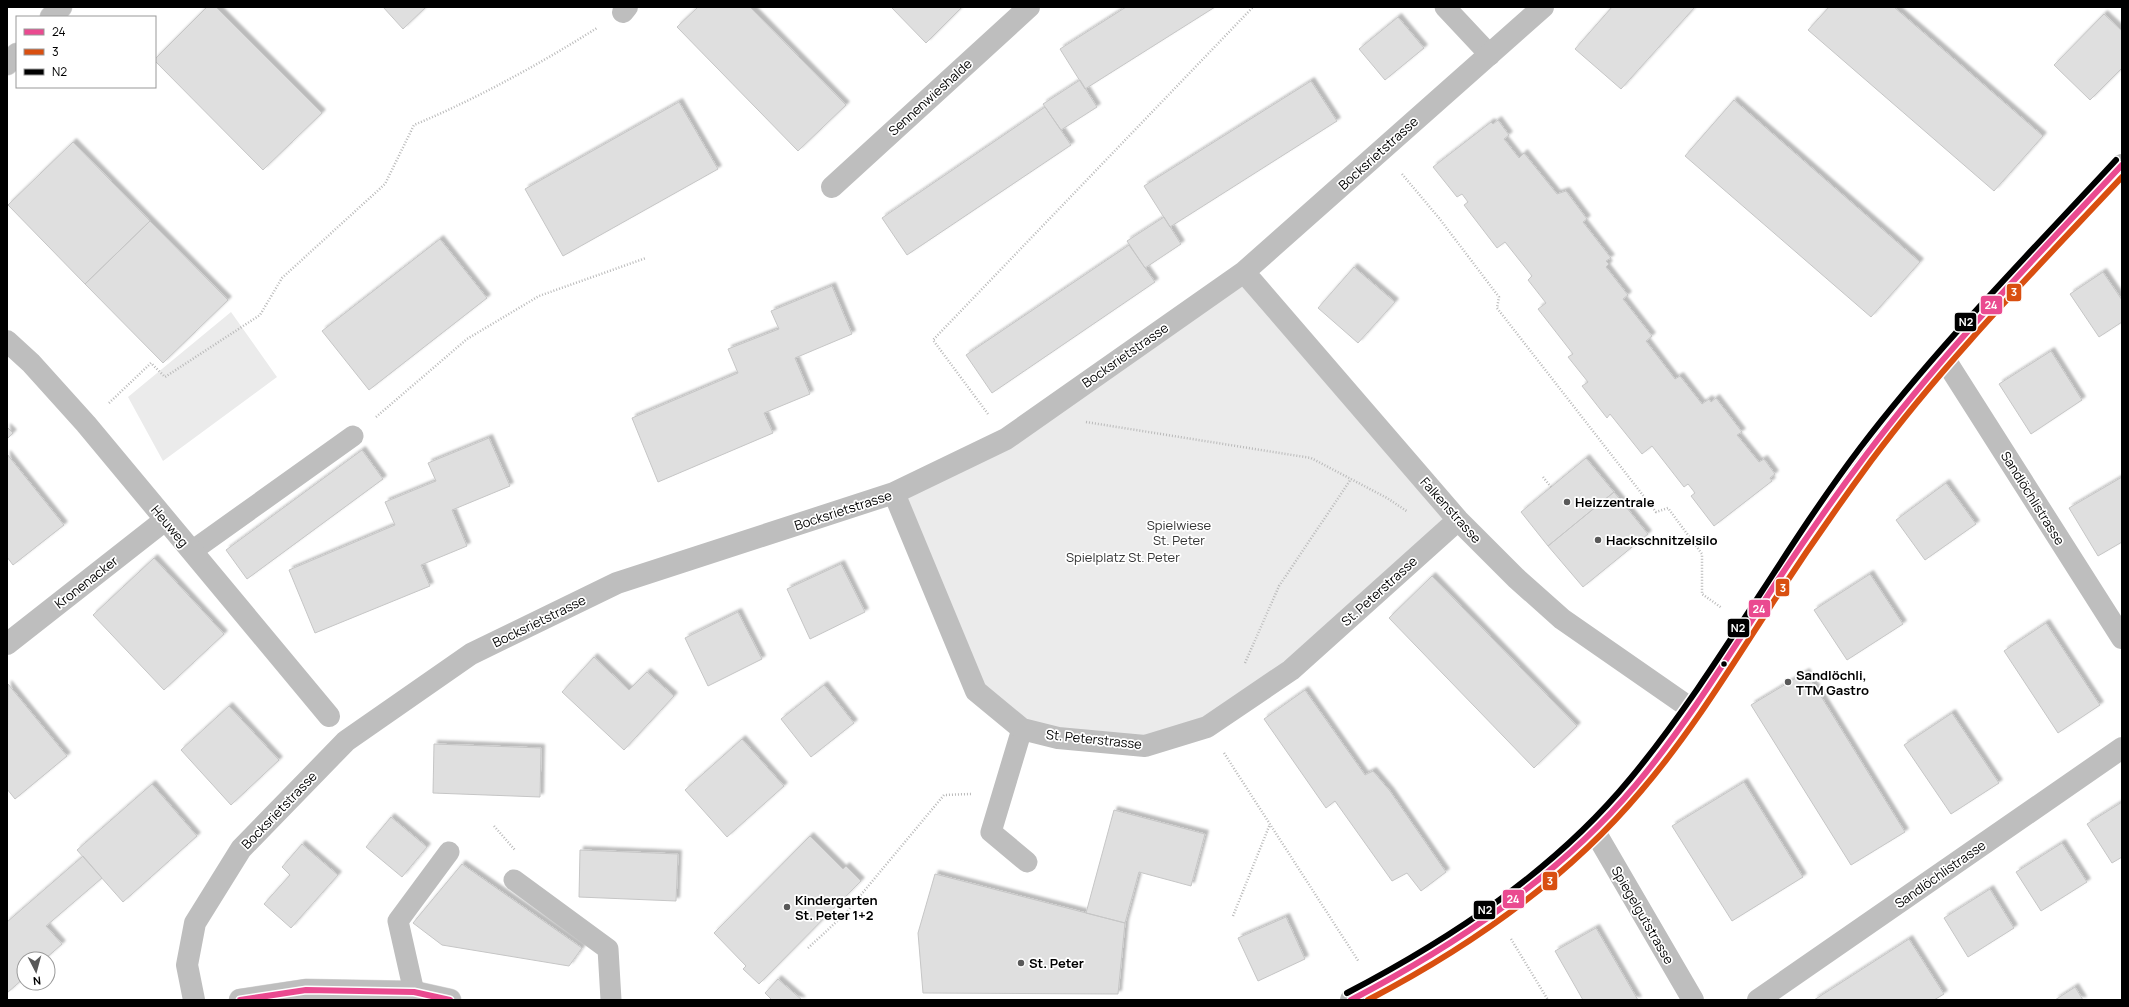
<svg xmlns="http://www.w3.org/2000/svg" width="2129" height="1007" viewBox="0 0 2129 1007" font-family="Manrope,sans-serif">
<defs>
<filter id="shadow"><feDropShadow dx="3.5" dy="-3.5" stdDeviation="1" flood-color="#0004"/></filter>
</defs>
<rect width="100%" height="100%" fill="#fff"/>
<path fill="#ebebeb" d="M1244,272L1458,520L1207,727L1145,746L1058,738L976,691L894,493L1006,439Z
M231,312L277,377L163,461L128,397Z"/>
<path fill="#dfdfdf" stroke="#c6c6c6" filter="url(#shadow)" d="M207,7H216L322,113L263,170L155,61V59Z
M383,7H426L403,29Z
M698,7H750L846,105L798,151L677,27Z
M891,7H962L926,43Z
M1126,7H1215L1085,89L1060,49Z
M1612,7H1695L1621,89L1575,49Z
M1829,7H1894L2043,136L1994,191L1808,30Z
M2104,14L2122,31V68L2090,100L2054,65Z
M1398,17L1424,48L1385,80L1359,49Z
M1080,80L1097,107L1061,130L1043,104Z
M1311,81L1337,121L1170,227L1144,186Z
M1734,100L1920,262L1871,317L1685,156Z
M679,102L718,169L563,256L525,189Z
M1045,107L1071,145L907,255L882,218Z
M1498,120L1509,135L1504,139L1519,158L1524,153L1557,194L1566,191L1587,219L1583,222L1611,258L1606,261L1609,264L1606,267L1628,295L1623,299L1652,336L1646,341L1675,379L1680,376L1702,404L1709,399L1711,402L1716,398L1742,432L1737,435L1759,462L1764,459L1775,474L1770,478L1772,481L1714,526L1691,496L1695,493L1692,489L1688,484L1684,487L1652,446L1642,454L1610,414L1607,418L1582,386L1588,382L1568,357L1573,354L1538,309L1546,303L1528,280L1532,276L1505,242L1497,248L1464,205L1468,202L1462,194L1457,197L1433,167L1491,122L1493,124Z
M73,142L150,221L85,284L8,205Z
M1164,217L1181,244L1145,268L1127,241Z
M150,221L228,300L163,363L85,284Z
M440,239L487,298L369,390L322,331Z
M1129,245L1155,282L992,393L966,355Z
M1354,267L1395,302L1358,343L1318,308Z
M2103,272L2122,300V322L2099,337L2070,294Z
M832,286L852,334L795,358L810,394L764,413L773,433L658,482L632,418L738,373L728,349L779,329L771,311Z
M2051,351L2082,400L2031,434L1999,384Z
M7,427L13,433L7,439Z
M489,438L510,486L452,510L467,546L421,565L430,586L315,633L289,570L395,525L385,502L436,481L428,463Z
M362,450L383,479L247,579L226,550Z
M7,454L64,525L13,565L7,557Z
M1586,458L1614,492L1548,546L1521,512Z
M2122,477V542L2098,556L2069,508Z
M1946,483L1976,524L1925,560L1896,520Z
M1614,492L1648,534L1583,587L1548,546Z
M154,558L224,634L164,690L93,615Z
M841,564L865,612L810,639L787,589Z
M1870,574L1903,624L1847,660L1814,610Z
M1432,576L1577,726L1534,768L1389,618Z
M738,612L762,659L708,686L685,638Z
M2046,623L2100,705L2058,733L2004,651Z
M594,657L629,690L647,672L674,696L624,750L562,692Z
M1806,672L1905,832L1851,865L1751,705Z
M8,684L67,756L15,799L7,789Z
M824,685L854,723L811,757L781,719Z
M1305,690L1365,775L1373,771L1390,791L1446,872L1421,891L1407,873L1392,881L1335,801L1326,808L1264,719Z
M229,706L279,760L231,805L181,750Z
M1952,713L1999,783L1951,814L1904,745Z
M742,739L784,786L727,837L685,790Z
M434,744L541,748L540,797L433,793Z
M1744,782L1803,877L1732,921L1672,826Z
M152,784L197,836L123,902L77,850Z
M2122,802V857L2112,863L2087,824Z
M1114,810L1205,834L1191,886L1139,872L1125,923L1086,913Z
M391,817L427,847L402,877L366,847Z
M810,836L843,869L846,866L861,881L759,984L743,969L746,966L714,933Z
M2062,843L2087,882L2041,911L2016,872Z
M302,844L338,875L291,928L264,904L290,875L282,867Z
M580,850L678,854L676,901L579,897Z
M83,856L102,878L46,926L62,944L45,959H24V978L7,993V922Z
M462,864L582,948L569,966L442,945L413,923Z
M935,874L1125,923L1118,994L923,993L918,933Z
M1990,889L2014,928L1968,957L1944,918Z
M1286,917L1305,959L1258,981L1238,938Z
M1596,928L1638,1000H1583L1555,951Z
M1909,939L1944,994L1934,1000H1814Z
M778,979L802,1000H772L765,993Z
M2075,987L2083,1000H2055Z"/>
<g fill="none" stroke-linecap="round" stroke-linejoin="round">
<g stroke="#dbdbdb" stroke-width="23">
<path id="primary" d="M51,17L61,7
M7,64L17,54
M240,1000L306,990L414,992L450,1000"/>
</g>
<path stroke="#b9b9b9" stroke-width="2.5" stroke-dasharray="1 2" stroke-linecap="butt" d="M1402,174L1439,218L1499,297L1497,308L1656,512L1668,508L1702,554V594L1722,608
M109,403L151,363L165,377L260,315L282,278L385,184L414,125C478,98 538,65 597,28
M988,414L933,340L1253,7
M376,417L467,339L539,296L646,258
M1086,422L1311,458L1387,498L1408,512
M1543,477L1551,487
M1245,663L1279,586L1351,479
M1224,753L1359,962
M494,826L515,850
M1233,916L1270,824
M1511,939L1548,1000
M808,948L845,914L944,795L971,794"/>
<path stroke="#bebebe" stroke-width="21" d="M1445,7L1490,55
M192,551L353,436
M1022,729L991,832L1027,862
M514,880L608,949L611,1000
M411,1000L414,992L398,921L449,852"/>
<path stroke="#bebebe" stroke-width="22" d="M623,12L627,7
M832,187L1029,7
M1244,272L1458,520L1516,578L1562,619L1693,710
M7,341L31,363L86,424L329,716
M1944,358L2122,638
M894,493L976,691L1022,729L1058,738L1145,746L1207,727L1291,670L1458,520
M7,644L165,520
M1594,830L1693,1000
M194,1000L187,965L195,923L241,849L346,741L471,654L617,583L894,493L1006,439L1244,272L1543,7
M1758,1000L2122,748"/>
<path stroke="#b8b8b8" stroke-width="22" d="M1351,1000C1451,951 1563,872 1635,786C1710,696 1766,591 1835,496C1920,377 2023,272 2122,165"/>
<use href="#primary" stroke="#bebebe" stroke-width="22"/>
<g stroke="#fff" stroke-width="9">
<path id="bus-1" d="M240,1000L306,990L414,992L450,1000
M1351,1000C1456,945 1558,877 1635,786C1682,730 1721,668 1761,606C1794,555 1829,504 1866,455C1943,352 2034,259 2122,165"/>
</g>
<g stroke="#fff" stroke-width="9">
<path id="bus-2" d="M1368,1000C1470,947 1567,879 1641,791C1689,735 1728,672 1768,610C1801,559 1835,510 1871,461C1946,360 2036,269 2122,177"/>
</g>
<g stroke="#fff" stroke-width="9">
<path id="bus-3" d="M1347,993C1452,938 1554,871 1630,779C1716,675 1779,555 1860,448C1938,346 2029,254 2116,160"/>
</g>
<use href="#bus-1" stroke="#ea4a90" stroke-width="6"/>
<use href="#bus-2" stroke="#d94f10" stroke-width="6"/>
<use href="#bus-3" stroke="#000" stroke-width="6"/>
</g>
<g fill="#595959" stroke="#fff" stroke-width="1.5">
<circle cx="1567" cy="502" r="4"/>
<circle cx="1598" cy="540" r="4"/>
<circle cx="1788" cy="682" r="4"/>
<circle cx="787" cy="907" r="4"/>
<circle cx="1021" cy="963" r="4"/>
</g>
<circle fill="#000" stroke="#fff" stroke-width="1.5" cx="1724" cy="664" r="3.5"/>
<g text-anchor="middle" stroke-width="3.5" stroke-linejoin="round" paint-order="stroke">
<g font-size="13" fill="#000" stroke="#fff">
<text transform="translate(930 97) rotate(-42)" y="5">Sennenwieshalde</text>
<text transform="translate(1378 153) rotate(-42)" y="5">Bocksrietstrasse</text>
<text transform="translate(1125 355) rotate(-35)" y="5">Bocksrietstrasse</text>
<text transform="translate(2033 498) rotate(58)" y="5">Sandlöchlistrasse</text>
<text transform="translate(843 510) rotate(-18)" y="5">Bocksrietstrasse</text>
<text transform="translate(1451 510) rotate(48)" y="5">Falkenstrasse</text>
<text transform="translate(170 526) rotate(50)" y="5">Heuweg</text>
<text transform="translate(86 582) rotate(-38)" y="5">Kronenacker</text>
<text transform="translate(1379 591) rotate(-42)" y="5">St. Peterstrasse</text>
<text transform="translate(539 621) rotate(-26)" y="5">Bocksrietstrasse</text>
<text transform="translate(1094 739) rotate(6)" y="5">St. Peterstrasse</text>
<text transform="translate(279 810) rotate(-46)" y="5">Bocksrietstrasse</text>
<text transform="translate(1940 874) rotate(-35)" y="5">Sandlöchlistrasse</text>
<text transform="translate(1643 915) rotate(60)" y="5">Spiegelgutstrasse</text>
</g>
<g font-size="13" font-weight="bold" fill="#000" stroke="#fff" text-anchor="start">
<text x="1575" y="507">Heizzentrale</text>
<text x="1606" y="545">Hackschnitzelsilo</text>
<text x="1796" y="680">Sandlöchli,<tspan x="1796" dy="15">TTM Gastro</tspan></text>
<text x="795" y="905">Kindergarten<tspan x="795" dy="15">St. Peter 1+2</tspan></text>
<text x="1029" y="968">St. Peter</text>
</g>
<g font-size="13" fill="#323232" stroke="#fff">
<text x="1179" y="530">Spielwiese<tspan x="1179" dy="15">St. Peter</tspan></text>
<text x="1123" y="562">Spielplatz St. Peter</text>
</g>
</g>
<g stroke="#fff" stroke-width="1.5">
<rect x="2006" y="283" width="16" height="19" rx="4" fill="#d94f10"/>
<rect x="1980" y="295" width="23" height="20" rx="4" fill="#ea4a90"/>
<rect x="1954" y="312" width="23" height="20" rx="4" fill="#000"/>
<rect x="1775" y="578" width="15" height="19" rx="4" fill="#d94f10"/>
<rect x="1748" y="599" width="23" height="19" rx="4" fill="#ea4a90"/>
<rect x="1727" y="618" width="23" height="20" rx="4" fill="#000"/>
<rect x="1542" y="871" width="16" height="20" rx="4" fill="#d94f10"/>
<rect x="1502" y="889" width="23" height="20" rx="4" fill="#ea4a90"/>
<rect x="1473" y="900" width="23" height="20" rx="4" fill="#000"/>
</g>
<g font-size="11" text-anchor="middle" font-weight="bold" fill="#fff">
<text x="2014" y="296">3</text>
<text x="1991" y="309">24</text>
<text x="1966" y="326">N2</text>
<text x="1783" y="592">3</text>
<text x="1759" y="613">24</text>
<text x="1738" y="632">N2</text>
<text x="1550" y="885">3</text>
<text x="1513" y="903">24</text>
<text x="1485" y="914">N2</text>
</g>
<rect width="2129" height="1007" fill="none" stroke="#000000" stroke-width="16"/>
<rect x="16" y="16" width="140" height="72" fill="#ffffff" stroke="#999999"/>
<rect x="24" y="29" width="20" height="6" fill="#ea4a90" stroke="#999999"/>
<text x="52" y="36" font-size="12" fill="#000000">24</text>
<rect x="24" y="49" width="20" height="6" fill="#d94f10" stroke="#999999"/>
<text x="52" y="56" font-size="12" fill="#000000">3</text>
<rect x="24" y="69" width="20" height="6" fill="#000000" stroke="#999999"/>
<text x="52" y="76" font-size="12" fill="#000000">N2</text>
<g transform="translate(36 971) rotate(174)"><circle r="19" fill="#ffffff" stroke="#999999"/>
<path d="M0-3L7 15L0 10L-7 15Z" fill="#595959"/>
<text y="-6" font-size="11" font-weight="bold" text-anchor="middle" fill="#000000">N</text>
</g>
</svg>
